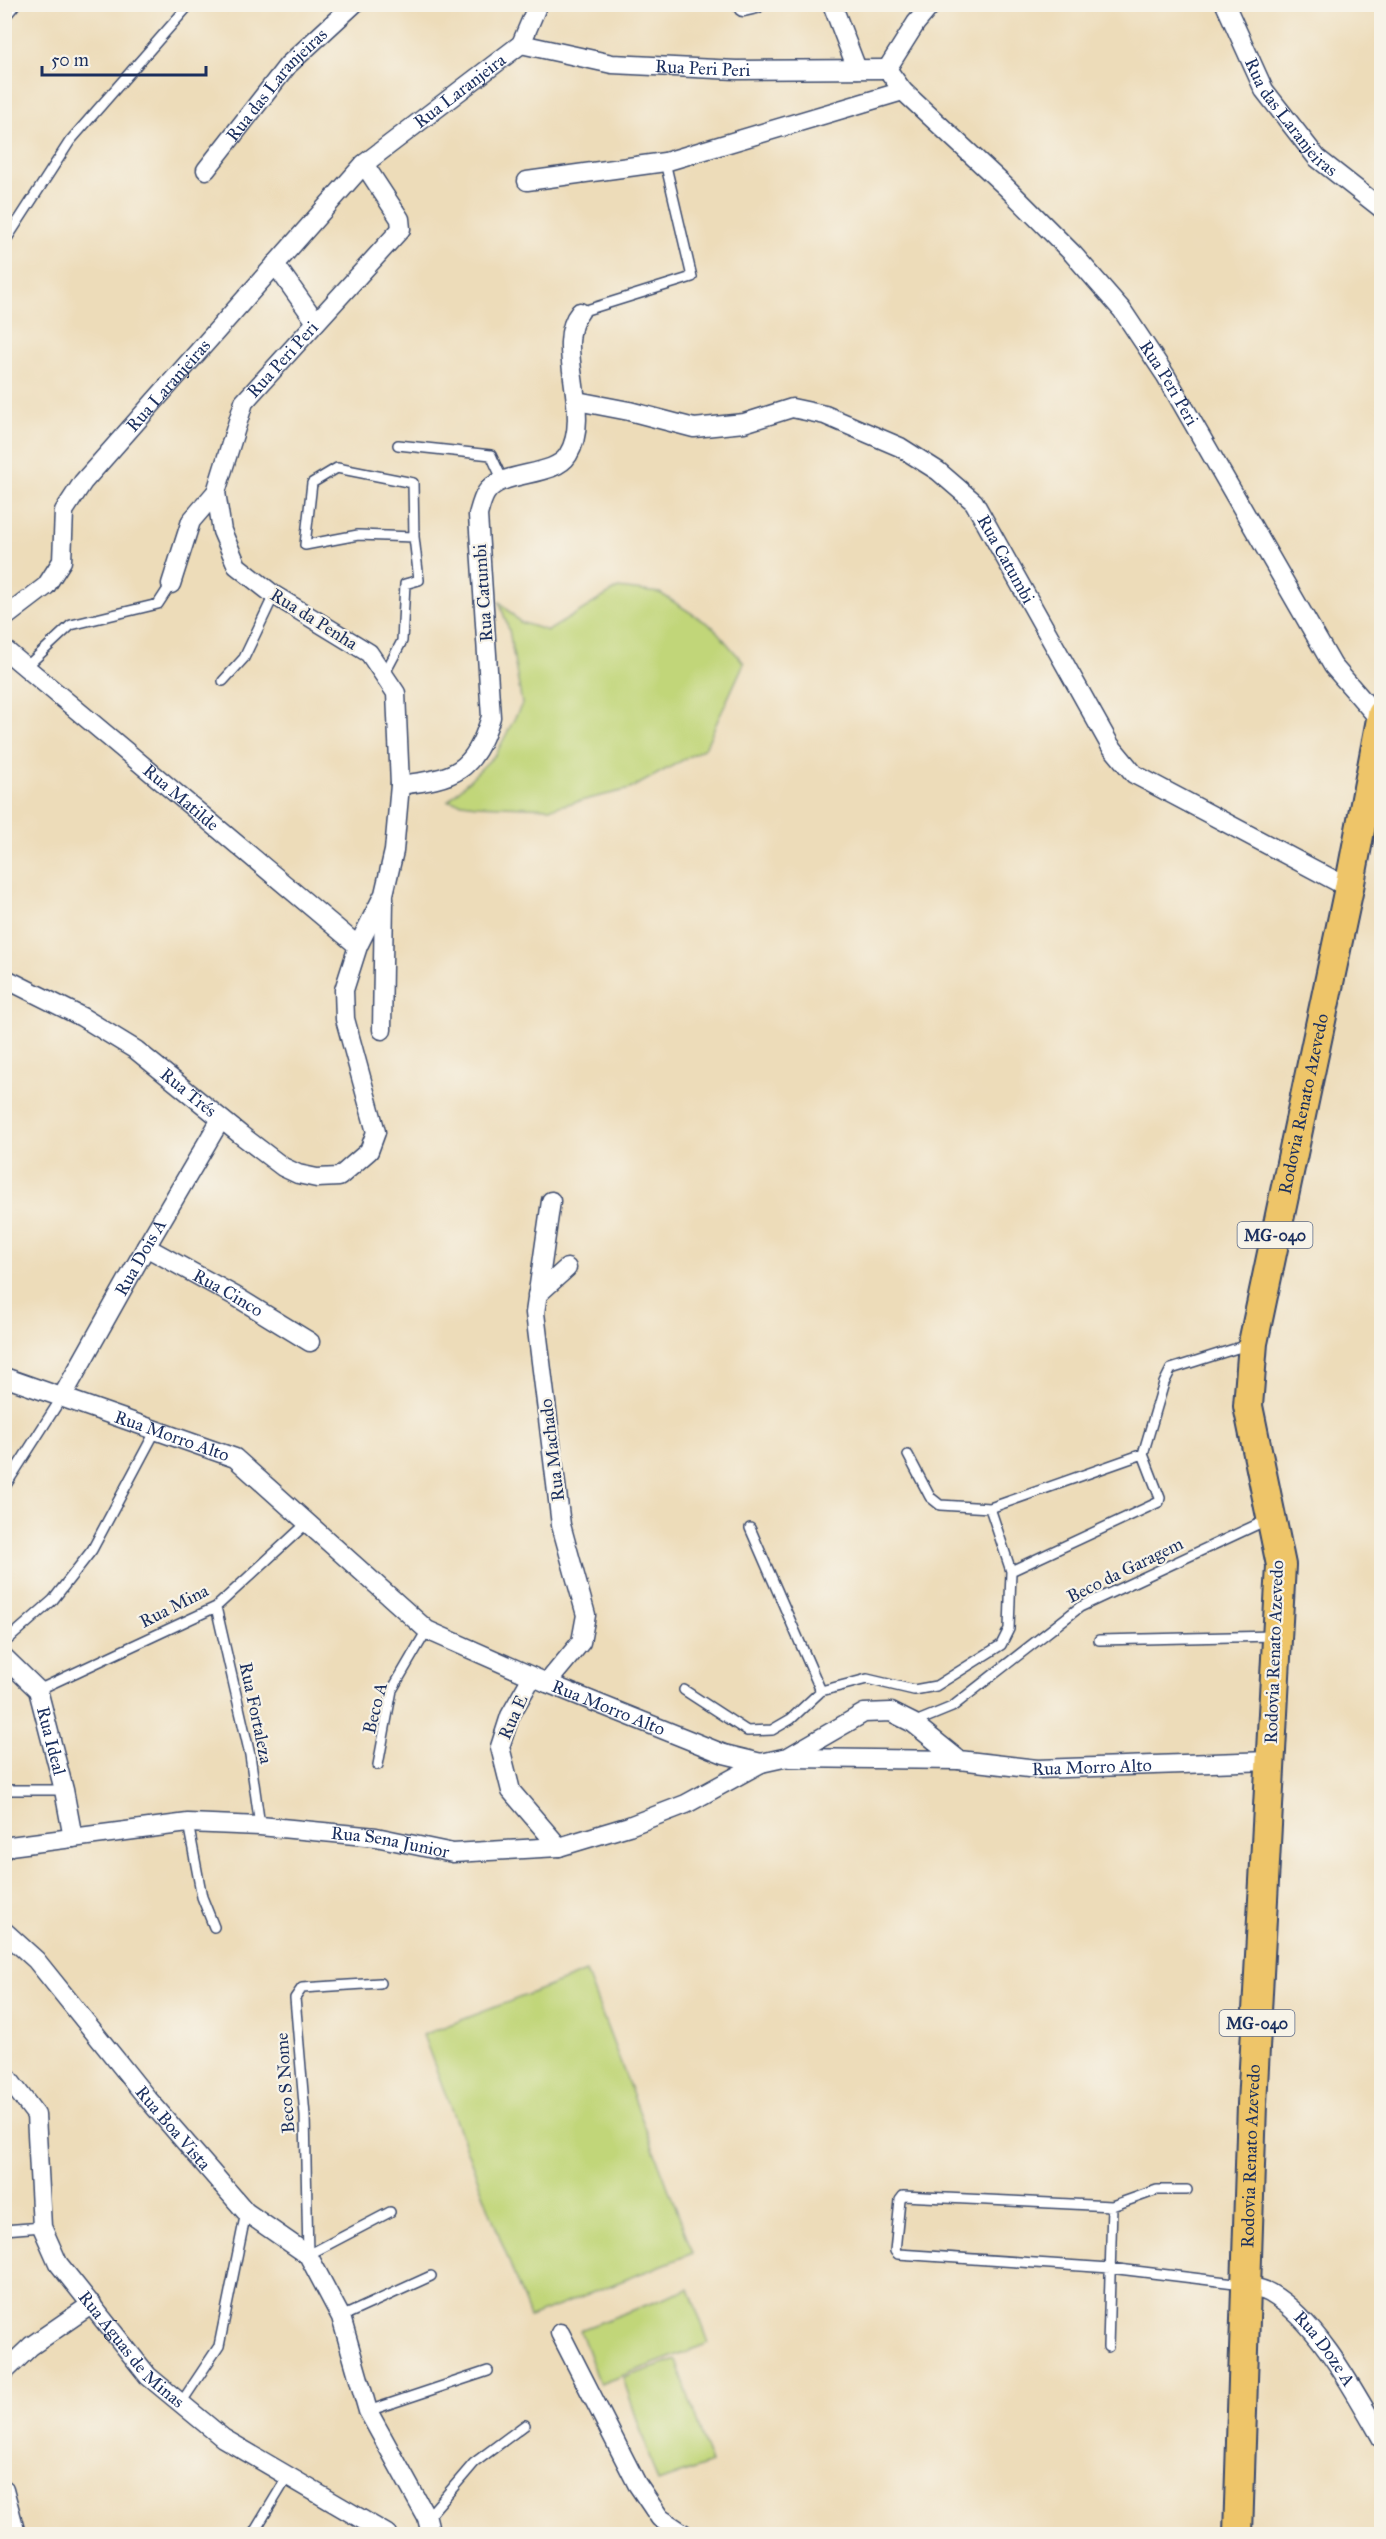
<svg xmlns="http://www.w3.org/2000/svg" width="1386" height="2539" viewBox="0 0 1386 2539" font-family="'IM FELL Great Primer',serif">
<rect width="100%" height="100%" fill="#f7f3e8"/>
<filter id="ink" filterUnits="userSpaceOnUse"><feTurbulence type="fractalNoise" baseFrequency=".0167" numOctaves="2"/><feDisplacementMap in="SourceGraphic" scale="12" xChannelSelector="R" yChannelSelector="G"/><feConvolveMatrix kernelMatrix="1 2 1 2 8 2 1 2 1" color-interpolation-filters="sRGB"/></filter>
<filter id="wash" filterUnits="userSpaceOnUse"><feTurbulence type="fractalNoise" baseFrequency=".008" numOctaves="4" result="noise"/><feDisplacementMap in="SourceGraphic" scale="24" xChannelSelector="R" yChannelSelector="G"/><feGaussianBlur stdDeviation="1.35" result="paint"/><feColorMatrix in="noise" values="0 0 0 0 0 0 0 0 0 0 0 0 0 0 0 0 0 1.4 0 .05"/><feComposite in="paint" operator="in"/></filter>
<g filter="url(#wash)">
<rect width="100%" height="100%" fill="#eddcb9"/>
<path fill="#c1d679" stroke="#6e826c" stroke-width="1.5" d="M618,588L660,593L713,627L744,663L705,748L630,789L551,808L476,805L448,801L496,754L522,704L509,630L499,601L520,622L548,631Z
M586,1972L693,2253L530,2317L423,2035Z
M689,2289L709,2343L600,2384L580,2330Z
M676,2360L711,2463L658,2482L623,2378Z"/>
</g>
<g filter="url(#ink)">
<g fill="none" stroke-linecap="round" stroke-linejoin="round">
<g stroke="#3a496c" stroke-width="12">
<path id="lane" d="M4,243L70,141L190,4
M580,312L692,277L665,162
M398,445L491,455L503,481
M26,667L71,625L158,604L171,584
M384,675L402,641L405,584L419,580L414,537L358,535L305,545L312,483L337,468L413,483L414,537
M223,681L244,658L274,595
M908,1455L930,1497L940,1505L990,1508L1143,1454
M4,1488L62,1397
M990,1508L1011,1571
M750,1528L821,1691L867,1679L914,1690L936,1686L1001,1645L1009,1629L1011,1571L1159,1502L1160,1498L1143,1454L1164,1383L1171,1369L1250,1344
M216,1607L250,1755L260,1826
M1099,1640L1275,1636
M4,1643L53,1600L92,1550L156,1430
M38,1690L216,1607L307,1523
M684,1690L747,1731L772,1730L791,1719L821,1691
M913,1723L952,1707L1080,1607L1269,1519
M378,1765L392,1690L427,1630
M4,1790H64
M188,1823L202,1897L214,1927
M380,1983L302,1988L295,1998L305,2116L308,2255L390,2212
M1187,2190H1157L1112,2206L903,2196L900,2200L895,2251L898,2254L1110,2268L1243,2284
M4,2230L42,2227
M341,2317L431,2276
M1108,2347L1112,2206
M181,2403L219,2346L246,2212
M368,2411L488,2371
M427,2518L474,2463L525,2425
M180,2534H183
M253,2534L288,2476"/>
</g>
<g stroke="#3a496c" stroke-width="21">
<g id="street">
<path d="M743,4V7L756,4"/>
<path d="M832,4L857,69"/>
<path id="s1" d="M1225,4L1264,90L1317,158L1382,209"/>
<path d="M4,11L10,4"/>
<path id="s2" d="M521,44L612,64L736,70L887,69"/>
<path id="s3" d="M887,69L903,91L1006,187L1073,254L1122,310L1166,376L1333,666L1380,720"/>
<path d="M887,69L916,23L932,4"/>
<path id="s4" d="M206,170L288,65L354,4"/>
<path d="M527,181L665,162L903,91"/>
<path d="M275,264L316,322"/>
<path id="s5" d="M577,401L629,411L694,428L744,423L792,408L825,415L900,447L938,471L974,502L1110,745L1134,774L1349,888"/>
<path id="s6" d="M171,584L191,521L216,492L244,402L401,229L400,219L364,164"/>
<path id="s7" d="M4,618L46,586L62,561L64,511L83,482L364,164L521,44L538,4"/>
<path id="s8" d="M4,649L358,946"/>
<path d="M400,785C456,778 473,773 491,717L478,515C480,508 482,499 486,493C500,470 554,478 568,455C594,413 552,345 580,312"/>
<path id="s9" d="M4,978L82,1017L136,1050L241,1135L283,1167L298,1174L317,1178L339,1177L369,1151L376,1132L345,1019L344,990L358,946L384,894L394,851L400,785L396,693L369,653L274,595L237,566L222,531L216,492"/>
<path d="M382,1030L384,898"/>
<path id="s10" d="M146,1247L235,1296L310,1342"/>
<path d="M537,1295L567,1268"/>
<path id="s11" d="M4,1377L235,1458L427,1630L547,1683L724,1754L761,1763L788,1757L864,1713L891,1712L913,1723L959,1760L1037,1769L1270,1761"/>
<path id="s12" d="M62,1397L146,1247L221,1119"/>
<path id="s13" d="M4,1657L38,1690L64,1790L73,1838"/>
<path d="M532,1677L510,1716L500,1747L511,1791L559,1847"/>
<path d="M547,1683L581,1642L586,1615L561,1525L535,1313L551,1201"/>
<path d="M789,1758L959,1760"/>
<path id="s14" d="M4,1850L10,1846L188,1823L260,1826L376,1837L453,1853L559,1847L629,1826L686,1804L761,1763"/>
<path id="s15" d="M4,1931L36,1960L147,2098L246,2212L308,2255L341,2317L368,2411L427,2518L431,2534"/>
<path id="s16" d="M4,2073L36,2115L42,2227L58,2263L148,2376L223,2438L387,2534"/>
<path id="s17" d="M1244,2285C1253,2287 1263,2289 1270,2293C1318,2321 1355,2392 1382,2439"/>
<path d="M560,2333L637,2484L660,2518L684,2534"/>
<path d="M4,2372L31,2346L92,2304"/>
<path d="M4,2489L16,2534"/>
</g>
</g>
<g stroke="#3a496c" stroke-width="32">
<g id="primary">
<path id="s18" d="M1238,2534L1252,2104L1281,1565L1248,1406L1253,1343L1349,888L1382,714"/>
</g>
</g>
<use href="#lane" stroke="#fff" stroke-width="9"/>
<use href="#street" stroke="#fff" stroke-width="18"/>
<use href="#primary" stroke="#eec569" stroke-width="28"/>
</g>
</g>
<g text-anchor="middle" stroke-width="4.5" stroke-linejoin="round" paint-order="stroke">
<g fill="#f7f3e8" stroke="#5d6a87" stroke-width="1.5">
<rect x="1237.5" y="1222" width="75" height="26" rx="4.5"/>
<rect x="1219.5" y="2010" width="75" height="26" rx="4.5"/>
</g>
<g font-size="16" font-weight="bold" fill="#1b2f5e">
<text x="1275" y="1241">MG-040</text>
<text x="1257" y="2029">MG-040</text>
</g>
<g font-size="18" fill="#1b2f5e" stroke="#f7f3e8">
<text dy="6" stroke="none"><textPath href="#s2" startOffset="184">Rua Peri Peri</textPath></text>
<text dy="6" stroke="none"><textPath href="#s4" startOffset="111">Rua das Laranjeiras</textPath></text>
<text dy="6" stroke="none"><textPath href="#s7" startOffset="712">Rua Laranjeira</textPath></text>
<text dy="6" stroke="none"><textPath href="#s1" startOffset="132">Rua das Laranjeiras</textPath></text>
<text dy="6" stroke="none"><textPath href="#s6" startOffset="256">Rua Peri Peri</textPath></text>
<text dy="6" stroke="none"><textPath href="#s3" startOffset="424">Rua Peri Peri</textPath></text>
<text dy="6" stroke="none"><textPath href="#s7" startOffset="296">Rua Laranjeiras</textPath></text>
<text dy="6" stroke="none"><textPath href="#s5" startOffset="494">Rua Catumbi</textPath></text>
<text transform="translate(483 593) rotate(-94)" y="6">Rua Catumbi</text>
<text transform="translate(314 619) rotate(32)" y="6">Rua da Penha</text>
<text dy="6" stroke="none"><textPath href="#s8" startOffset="231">Rua Matilde</textPath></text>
<text dy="6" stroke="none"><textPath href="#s9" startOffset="218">Rua Trés</textPath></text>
<text dy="6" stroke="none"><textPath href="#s18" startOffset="1440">Rodovia Renato Azevedo</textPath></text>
<text dy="6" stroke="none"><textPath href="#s12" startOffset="160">Rua Dois A</textPath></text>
<text dy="6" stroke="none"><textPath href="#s10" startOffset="94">Rua Cinco</textPath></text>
<text dy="6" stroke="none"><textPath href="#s11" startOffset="178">Rua Morro Alto</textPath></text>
<text transform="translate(552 1450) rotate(-97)" y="6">Rua Machado</text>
<text transform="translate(1125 1570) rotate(-26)" y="6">Beco da Garagem</text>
<text transform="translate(174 1606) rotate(-27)" y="6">Rua Mina</text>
<text transform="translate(1274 1652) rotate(-88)" y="6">Rodovia Renato Azevedo</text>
<text transform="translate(375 1708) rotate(-76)" y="6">Beco A</text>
<text dy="6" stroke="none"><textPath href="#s11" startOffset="700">Rua Morro Alto</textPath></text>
<text transform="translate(256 1713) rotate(78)" y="6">Rua Fortaleza</text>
<text transform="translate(513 1717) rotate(-66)" y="6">Rua E</text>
<text dy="6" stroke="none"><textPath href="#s13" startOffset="100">Rua Ideal</textPath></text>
<text dy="6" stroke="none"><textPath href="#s11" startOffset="1222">Rua Morro Alto</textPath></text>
<text dy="6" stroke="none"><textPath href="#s14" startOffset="390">Rua Sena Junior</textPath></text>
<text transform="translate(285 2083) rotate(-94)" y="6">Beco S Nome</text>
<text dy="6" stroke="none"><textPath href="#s15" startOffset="260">Rua Boa Vista</textPath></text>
<text dy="6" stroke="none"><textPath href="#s18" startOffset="378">Rodovia Renato Azevedo</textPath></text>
<text dy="6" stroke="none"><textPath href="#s16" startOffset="318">Rua Águas de Minas</textPath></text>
<text dy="6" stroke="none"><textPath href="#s17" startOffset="106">Rua Doze A</textPath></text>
</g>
</g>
<rect width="1386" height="2539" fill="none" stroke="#f7f3e8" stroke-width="24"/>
<path d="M42 66v9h164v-9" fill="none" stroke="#1b2f5e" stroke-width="3"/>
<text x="51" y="66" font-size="18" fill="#1b2f5e" stroke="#f7f3e8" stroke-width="4.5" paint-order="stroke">50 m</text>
</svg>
